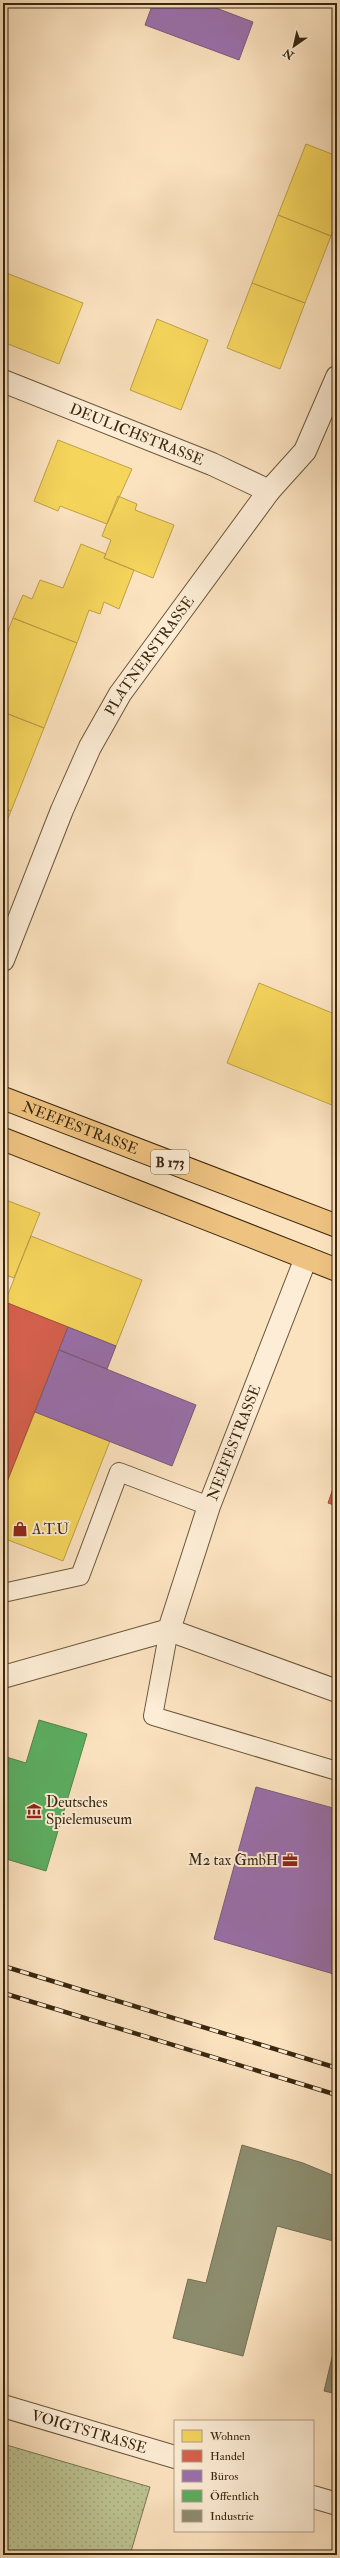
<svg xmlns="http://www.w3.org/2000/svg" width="340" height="2558" viewBox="0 0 340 2558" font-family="'IM FELL Double Pica',serif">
<defs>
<pattern id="green-dots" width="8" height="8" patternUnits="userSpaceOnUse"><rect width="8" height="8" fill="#bdc493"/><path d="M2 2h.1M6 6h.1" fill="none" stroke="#a3a87e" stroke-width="1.8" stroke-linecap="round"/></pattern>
</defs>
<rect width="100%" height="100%" fill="#fce3c0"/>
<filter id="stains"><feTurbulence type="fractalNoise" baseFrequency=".005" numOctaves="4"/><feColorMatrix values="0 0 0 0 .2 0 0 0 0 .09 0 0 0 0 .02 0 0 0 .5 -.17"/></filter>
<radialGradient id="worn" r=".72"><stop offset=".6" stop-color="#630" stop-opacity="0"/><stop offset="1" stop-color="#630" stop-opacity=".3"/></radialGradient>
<path fill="url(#green-dots)" stroke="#7b7650" d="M3,2444L150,2487L130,2555H3Z"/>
<path fill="#f6d55c" stroke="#bda145" d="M306,144L337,156V220L331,236L278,215Z
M278,215L331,236L305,303L252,283Z
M4,272L83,303L59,364L3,342Z
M252,283L305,303L280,369L227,348Z
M157,319L208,340L181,410L130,390Z
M58,440L132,469L107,524L60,506L58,511L34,501Z
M118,496L137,504L135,510L174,525L153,578L104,558L111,540L102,536Z
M81,544L106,554L104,558L134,570L119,609L104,602L100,614L89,610L77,643L13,618L23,595L32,599L40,580L63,588Z
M13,618L77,643L44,728L3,712V644Z
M3,712L44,728L11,811L3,808Z
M3,808L11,811L3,831Z
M259,983L337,1015V1107L227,1063Z
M3,1199L40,1213L14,1278L3,1274Z
M31,1236L142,1280L116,1346L5,1302Z
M35,1412L110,1441L63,1561L3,1538V1492Z"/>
<path fill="#d6604d" stroke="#a74f3a" d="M5,1302L68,1327L3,1492V1308Z
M337,1477V1506L328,1503Z"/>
<path fill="#9970ab" stroke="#7c5a7c" d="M153,3H203L253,22L239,60L145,25Z
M68,1327L116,1346L107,1369L59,1350Z
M59,1350L196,1405L172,1466L35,1412Z
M256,1787L337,1809V1975L214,1939Z"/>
<path fill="#5aae61" stroke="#508648" d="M39,1720L87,1734L46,1871L3,1858V1756L26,1763Z"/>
<path fill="#8c8c6e" stroke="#736e51" d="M242,2145L303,2163L337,2177V2242L277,2226L243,2356L173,2338L188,2279L206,2283Z
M337,2337V2394L324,2391Z"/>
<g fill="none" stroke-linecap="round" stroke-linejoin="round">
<g stroke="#6a563a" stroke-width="20">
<path id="lane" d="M3,1593L80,1576L119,1472L209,1506
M169,1630L153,1716L337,1771"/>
</g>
<g stroke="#6a563a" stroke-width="24">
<g id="street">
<path id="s1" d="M3,381L212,464L269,491"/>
<path id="s2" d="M3,960L62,810L90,747L120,694L269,491L305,451L337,377"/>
<path d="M169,1630L337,1691"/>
<path id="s3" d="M3,1677L169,1630L209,1506L306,1258"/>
<path id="s4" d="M3,2406L175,2457"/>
<path d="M313,2497L337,2504"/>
</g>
</g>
<g stroke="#39270e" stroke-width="24">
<g id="primary">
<path id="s5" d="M3,1098L337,1226"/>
<path d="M3,1139L337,1270"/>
</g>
</g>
<use href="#lane" stroke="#fdedd6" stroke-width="18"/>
<use href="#street" stroke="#fdedd6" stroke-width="22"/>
<use href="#primary" stroke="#eec280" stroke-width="22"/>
<g stroke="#39270e" stroke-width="4.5">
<path id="rail" d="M3,1966L337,2068
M3,1993L337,2095"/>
</g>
<use href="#rail" stroke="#fdedd6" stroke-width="3" stroke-dasharray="9" stroke-linecap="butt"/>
</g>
<defs>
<g id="shop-bare" transform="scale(1.2)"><path d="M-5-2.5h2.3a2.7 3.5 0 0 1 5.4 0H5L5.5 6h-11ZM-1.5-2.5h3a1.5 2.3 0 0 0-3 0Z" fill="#8f2418" stroke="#fdedd6" stroke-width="2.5" paint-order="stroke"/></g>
<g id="museum-bare" transform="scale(1.2)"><path d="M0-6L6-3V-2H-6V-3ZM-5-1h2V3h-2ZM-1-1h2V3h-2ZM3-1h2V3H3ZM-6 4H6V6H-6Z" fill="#8f2418" stroke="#fdedd6" stroke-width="2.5" paint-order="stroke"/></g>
<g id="office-bare" transform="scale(1.2)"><path d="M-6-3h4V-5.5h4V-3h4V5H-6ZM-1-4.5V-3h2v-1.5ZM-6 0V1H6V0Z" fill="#8f2418" stroke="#fdedd6" stroke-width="2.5" paint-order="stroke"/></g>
</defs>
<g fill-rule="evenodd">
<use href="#shop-bare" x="20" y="1529"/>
<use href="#museum-bare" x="34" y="1811"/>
<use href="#office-bare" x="290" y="1860"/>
</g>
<g text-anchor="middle" stroke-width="4" stroke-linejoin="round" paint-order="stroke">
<rect fill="#fdedd6" stroke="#74624a" stroke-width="1" x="151" y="1150" width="38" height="24" rx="3"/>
<g font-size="14" font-weight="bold" fill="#39270e">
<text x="170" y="1167">B 173</text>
</g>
<g font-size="15" fill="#39270e" stroke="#fdedd6">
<text dy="5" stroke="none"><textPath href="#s1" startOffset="144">DEULICHSTRASSE</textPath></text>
<text dy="5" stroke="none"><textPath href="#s2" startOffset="339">PLATNERSTRASSE</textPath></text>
<text dy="5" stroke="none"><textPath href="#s5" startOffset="83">NEEFESTRASSE</textPath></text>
<text dy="5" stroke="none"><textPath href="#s3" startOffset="371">NEEFESTRASSE</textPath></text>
<text dy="5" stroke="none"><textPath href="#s4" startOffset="90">VOIGTSTRASSE</textPath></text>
</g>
<g font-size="15" fill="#39270e" stroke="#fdedd6" text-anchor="start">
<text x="32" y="1534">A.T.U</text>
<text x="46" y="1807">Deutsches<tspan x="46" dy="17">Spielemuseum</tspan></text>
<text x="278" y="1865" text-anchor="end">M2 tax GmbH</text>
</g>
</g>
<rect width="340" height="2558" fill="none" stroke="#fce3c0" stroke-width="16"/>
<rect x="4" y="4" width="332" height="2550" fill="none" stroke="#39270e" stroke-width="2"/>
<rect x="8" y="8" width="324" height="2542" fill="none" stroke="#39270e"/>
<rect x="174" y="2420" width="140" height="112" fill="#fdedd6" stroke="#af9e86"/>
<rect x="182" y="2430" width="20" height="12" fill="#f6d55c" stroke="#af9e86"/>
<text x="210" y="2440" font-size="12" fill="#39270e">Wohnen</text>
<rect x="182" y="2450" width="20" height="12" fill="#d6604d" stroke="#af9e86"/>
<text x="210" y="2460" font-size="12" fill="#39270e">Handel</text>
<rect x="182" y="2470" width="20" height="12" fill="#9970ab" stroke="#af9e86"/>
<text x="210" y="2480" font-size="12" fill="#39270e">Büros</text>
<rect x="182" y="2490" width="20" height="12" fill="#5aae61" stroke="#af9e86"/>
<text x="210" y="2500" font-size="12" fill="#39270e">Öffentlich</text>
<rect x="182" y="2510" width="20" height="12" fill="#8c8c6e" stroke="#af9e86"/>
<text x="210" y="2520" font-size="12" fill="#39270e">Industrie</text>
<g transform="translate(294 46) rotate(214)" stroke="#fdedd6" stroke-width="3" paint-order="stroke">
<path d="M0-3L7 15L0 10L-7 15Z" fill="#39270e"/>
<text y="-6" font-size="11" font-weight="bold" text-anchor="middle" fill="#39270e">N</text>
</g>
<rect width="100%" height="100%" filter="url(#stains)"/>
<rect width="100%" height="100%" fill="url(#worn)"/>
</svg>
